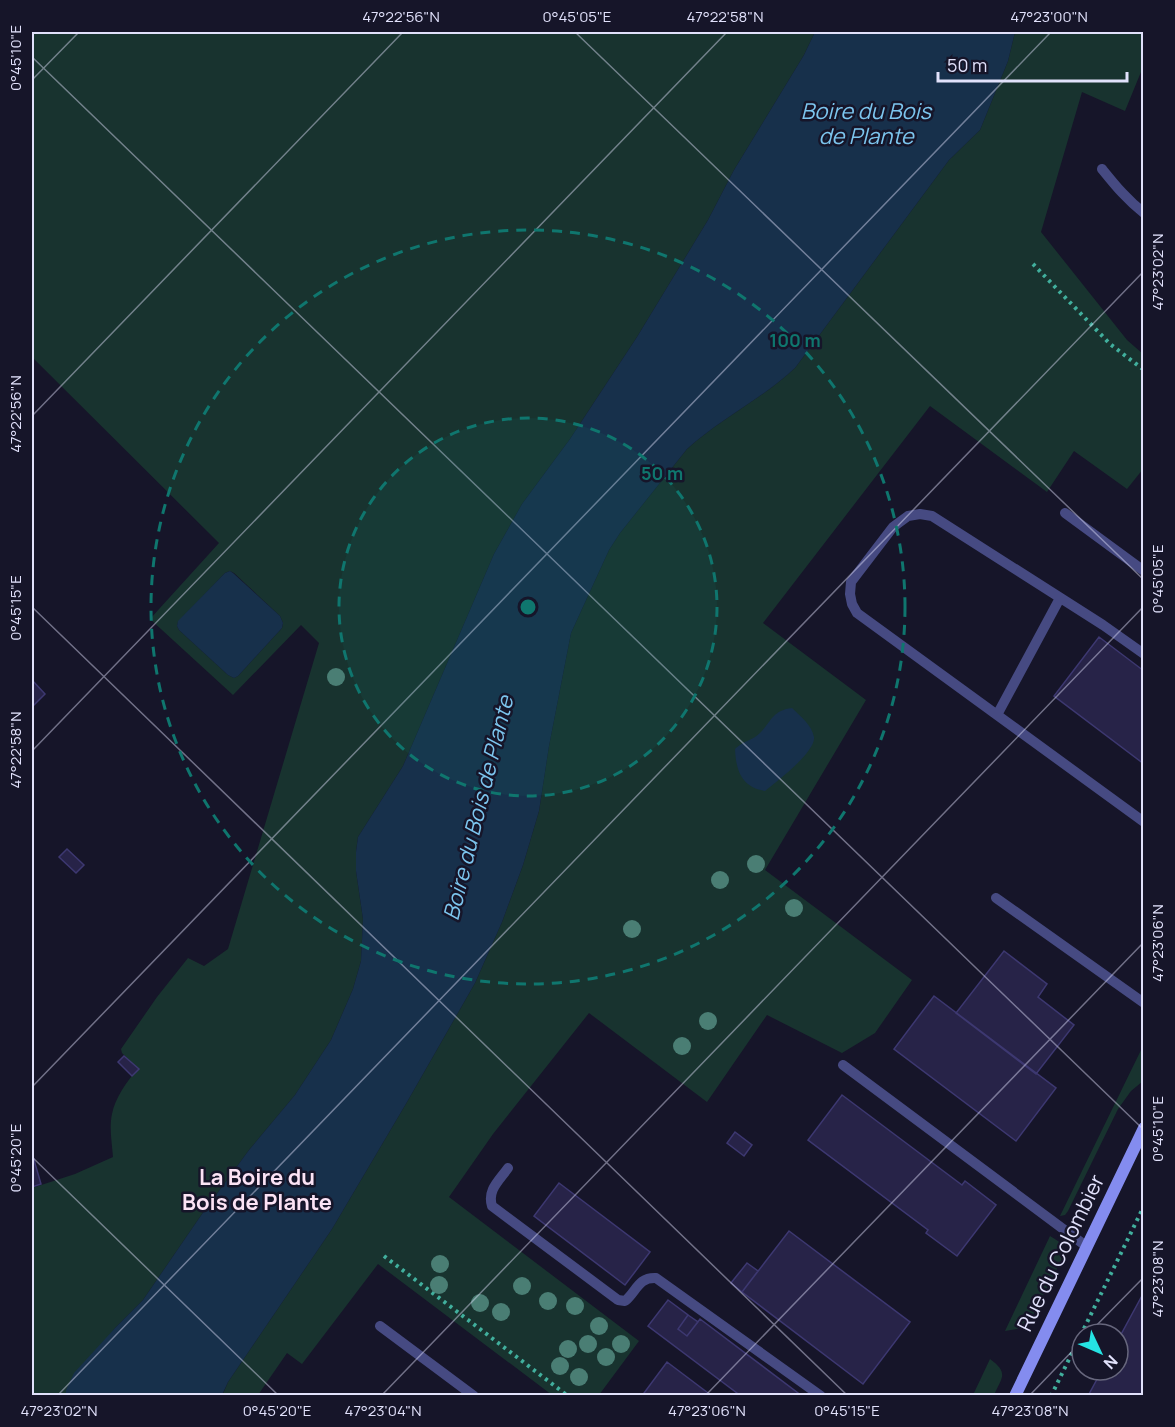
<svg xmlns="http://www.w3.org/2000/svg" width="1175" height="1427" viewBox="0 0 1175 1427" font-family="Manrope,sans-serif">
<rect width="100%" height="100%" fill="#161529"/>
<path fill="#18332f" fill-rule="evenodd" d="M32,32H815L804,55L734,170L708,220L637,337L570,439L522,504L494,554L403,766L358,837L356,852V871L363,919L361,961L353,989L331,1040L295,1095L249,1150L202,1214L143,1300L116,1327L66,1390V1396L32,1395V1188L75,1174L113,1157C112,1143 109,1128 112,1114C115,1098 127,1081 138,1069L122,1053L121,1049L157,997L188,958L204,966L228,949L319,643L301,625L233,695L150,619L219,543L32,357ZM230,571L234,573L280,616L283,623L282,628L238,676L234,678L228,675L179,630L177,626L178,622L225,573Z
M1015,32H1143V67L1125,111L1082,92L1041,232L1127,340L1143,354V469L1127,489L1074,451L1047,492L930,406L763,623L866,700L765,870L912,980L875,1033L842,1053L767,1015L707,1102L589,1013L493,1134L449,1197L639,1341L599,1395H552L378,1264L302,1364L287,1353L258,1395L222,1396L228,1382L332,1229L407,1102L475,983L502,922L523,865L539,811L549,746L571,633L609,550L620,533L687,449C720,419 762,399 795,368L949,160L980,130L1008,61Z
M1143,1046V1081L1131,1091L1118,1109L1068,1211L1065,1215L1060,1216Z
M1050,1236C1063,1244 1067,1245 1061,1261L1029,1323L1017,1329L1005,1331Z
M990,1359C1009,1373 1002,1377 994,1395H973Z"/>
<path fill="#17304b" d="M815,32H1015L1008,61L980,130L949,160L795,368C762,399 720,419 687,449L620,533L609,550L571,633L549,746L539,811L523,865L502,922L475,983L407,1102L332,1229L228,1382L222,1395H66V1390L74,1373L116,1327L143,1300L202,1214L249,1150L295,1095L331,1040L353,989L361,961L363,919L356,871V852L358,837L403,766L494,554L522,504L570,439L637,337L708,220L734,170L804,55Z
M230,571L233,573L280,616L283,623L282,628L238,676L234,678L228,675L179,630L177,626L178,621L225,573Z
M792,708C800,716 812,725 814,737C816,752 776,782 765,791C741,787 736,770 735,749C741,743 748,741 755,737C770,727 770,710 792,708Z"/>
<path fill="#272348" stroke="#3d3871" stroke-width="1.5" d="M1099,637L1144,671V764L1054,696Z
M32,680L45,694L32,707Z
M67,849L84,865L76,873L59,857Z
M1004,951L1047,984L1038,997L1074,1025L1036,1074L956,1013Z
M934,996L1056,1088L1016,1141L894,1049Z
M124,1056L139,1069L132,1076L118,1062Z
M842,1095L962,1185L965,1181L996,1205L957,1256L926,1233L928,1230L808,1140Z
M735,1132L752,1145L744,1156L727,1143Z
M32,1153L41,1184L32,1187Z
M559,1183L650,1252L625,1285L534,1216Z
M789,1231L910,1322L863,1384L742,1292Z
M747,1263L758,1271L742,1292L731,1283Z
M1144,1292V1396H1088L1102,1370H1118V1340Z
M668,1300L688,1315L678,1329L687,1336L700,1319L802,1396H741L648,1326Z
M688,1315L698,1322L687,1336L678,1329Z
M667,1362L712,1396H646L644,1393Z"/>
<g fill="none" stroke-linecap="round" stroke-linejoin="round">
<path stroke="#41af9d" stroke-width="4" stroke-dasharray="3 4.5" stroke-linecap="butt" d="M1033,264L1110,344L1144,370
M384,1256L568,1396
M1051,1396L1144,1206"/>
<path stroke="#464a82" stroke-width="10" d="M1102,169C1115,185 1127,200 1144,213
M1065,513L1144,571
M1144,654L1103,625L932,516L920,514L908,516L893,527L851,582L850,594L852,604L857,613L1144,822
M997,715L1060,598
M996,898L1144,1003
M843,1065L1086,1246
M508,1168C499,1181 487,1190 492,1206L618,1300L625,1301C637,1291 638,1277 656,1278L821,1396
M380,1326L474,1396"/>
<path stroke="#848cef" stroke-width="12" d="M1015,1396L1144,1128"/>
</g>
<g fill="#4a7e74">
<circle cx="336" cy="677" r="9"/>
<circle cx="756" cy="864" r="9"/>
<circle cx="720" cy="880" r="9"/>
<circle cx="794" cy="908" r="9"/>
<circle cx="632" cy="929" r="9"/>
<circle cx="708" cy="1021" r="9"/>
<circle cx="682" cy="1046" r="9"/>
<circle cx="440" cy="1264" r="9"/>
<circle cx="439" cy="1285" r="9"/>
<circle cx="522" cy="1286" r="9"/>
<circle cx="548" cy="1301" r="9"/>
<circle cx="480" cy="1303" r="9"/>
<circle cx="575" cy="1306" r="9"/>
<circle cx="501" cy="1312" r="9"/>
<circle cx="599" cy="1326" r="9"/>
<circle cx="588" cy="1344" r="9"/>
<circle cx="621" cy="1344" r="9"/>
<circle cx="568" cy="1349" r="9"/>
<circle cx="606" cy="1357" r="9"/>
<circle cx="560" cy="1366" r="9"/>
<circle cx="579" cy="1377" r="9"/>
</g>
<path fill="none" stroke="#e1e1fb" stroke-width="1.5" stroke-opacity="0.45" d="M575,32L1144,580M32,57L1144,1130M32,80L79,32M32,416L403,32M32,607L848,1396M32,751L727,32M32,1087L1051,32M32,1157L279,1396M1088,1334L1144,1277M57,1396L1144,271M381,1396L1144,606M705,1396L1144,942M1029,1396L1082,1341"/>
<circle cx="528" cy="607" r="189" fill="#0f766e" fill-opacity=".12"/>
<g fill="none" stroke="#0f766e" stroke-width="3" stroke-dasharray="10 8">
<circle cx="528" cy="607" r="189"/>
<circle cx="528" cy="607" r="377"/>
</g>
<g text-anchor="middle" stroke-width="5" stroke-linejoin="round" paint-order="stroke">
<g font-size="21" fill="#e1e1fb" stroke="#161529">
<text transform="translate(1061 1253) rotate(-64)" y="7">Rue du Colombier</text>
</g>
<g font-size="22" font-style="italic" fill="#7cc5ee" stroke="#161529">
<text x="866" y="119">Boire du Bois<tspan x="866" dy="25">de Plante</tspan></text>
<text transform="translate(478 808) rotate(-76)" y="8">Boire du Bois de Plante</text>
</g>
<g font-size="22" font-weight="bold" fill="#fbe3f5" stroke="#161529">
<text x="257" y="1185">La Boire du<tspan x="257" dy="25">Bois de Plante</tspan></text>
</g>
</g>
<circle cx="528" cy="607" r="9" fill="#0f766e" stroke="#161529" stroke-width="3"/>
<g font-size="18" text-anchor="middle" font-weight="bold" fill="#0f766e" stroke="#161529" stroke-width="5" stroke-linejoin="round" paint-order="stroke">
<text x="795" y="347">100 m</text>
<text x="662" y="480">50 m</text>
</g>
<rect width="1175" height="1427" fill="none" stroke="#161529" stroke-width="66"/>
<g transform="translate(1100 1352) rotate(134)"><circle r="28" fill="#161529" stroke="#67677d" stroke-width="1.5"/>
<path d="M0-4.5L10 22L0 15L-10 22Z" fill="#25e3e3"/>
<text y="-9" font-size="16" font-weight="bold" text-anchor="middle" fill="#e1e1fb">N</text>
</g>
<path d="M938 72v9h189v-9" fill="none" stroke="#e1e1fb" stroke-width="3"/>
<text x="947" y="72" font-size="18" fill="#e1e1fb" stroke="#161529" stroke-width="4.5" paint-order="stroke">50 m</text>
<rect x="33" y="33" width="1109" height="1361" fill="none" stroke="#e1e1fb" stroke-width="2"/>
<g font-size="15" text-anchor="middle" fill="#e1e1fb">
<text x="401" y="22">47°22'56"N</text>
<text x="577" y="22">0°45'05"E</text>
<text x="725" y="22">47°22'58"N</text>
<text x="1049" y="22">47°23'00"N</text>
<text transform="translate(16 58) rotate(-90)" y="5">0°45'10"E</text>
<text transform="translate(1158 272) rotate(-90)" y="5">47°23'02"N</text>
<text transform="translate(16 414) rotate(-90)" y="5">47°22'56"N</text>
<text transform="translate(1158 579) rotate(-90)" y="5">0°45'05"E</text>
<text transform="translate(16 608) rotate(-90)" y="5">0°45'15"E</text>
<text transform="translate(16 750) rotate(-90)" y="5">47°22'58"N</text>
<text transform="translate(1158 943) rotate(-90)" y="5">47°23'06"N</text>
<text transform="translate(1158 1129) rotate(-90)" y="5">0°45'10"E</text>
<text transform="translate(16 1158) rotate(-90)" y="5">0°45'20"E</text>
<text transform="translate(1158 1279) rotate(-90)" y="5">47°23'08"N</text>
<text x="59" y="1416">47°23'02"N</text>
<text x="277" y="1416">0°45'20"E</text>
<text x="383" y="1416">47°23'04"N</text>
<text x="707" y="1416">47°23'06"N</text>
<text x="847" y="1416">0°45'15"E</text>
<text x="1030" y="1416">47°23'08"N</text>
</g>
</svg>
